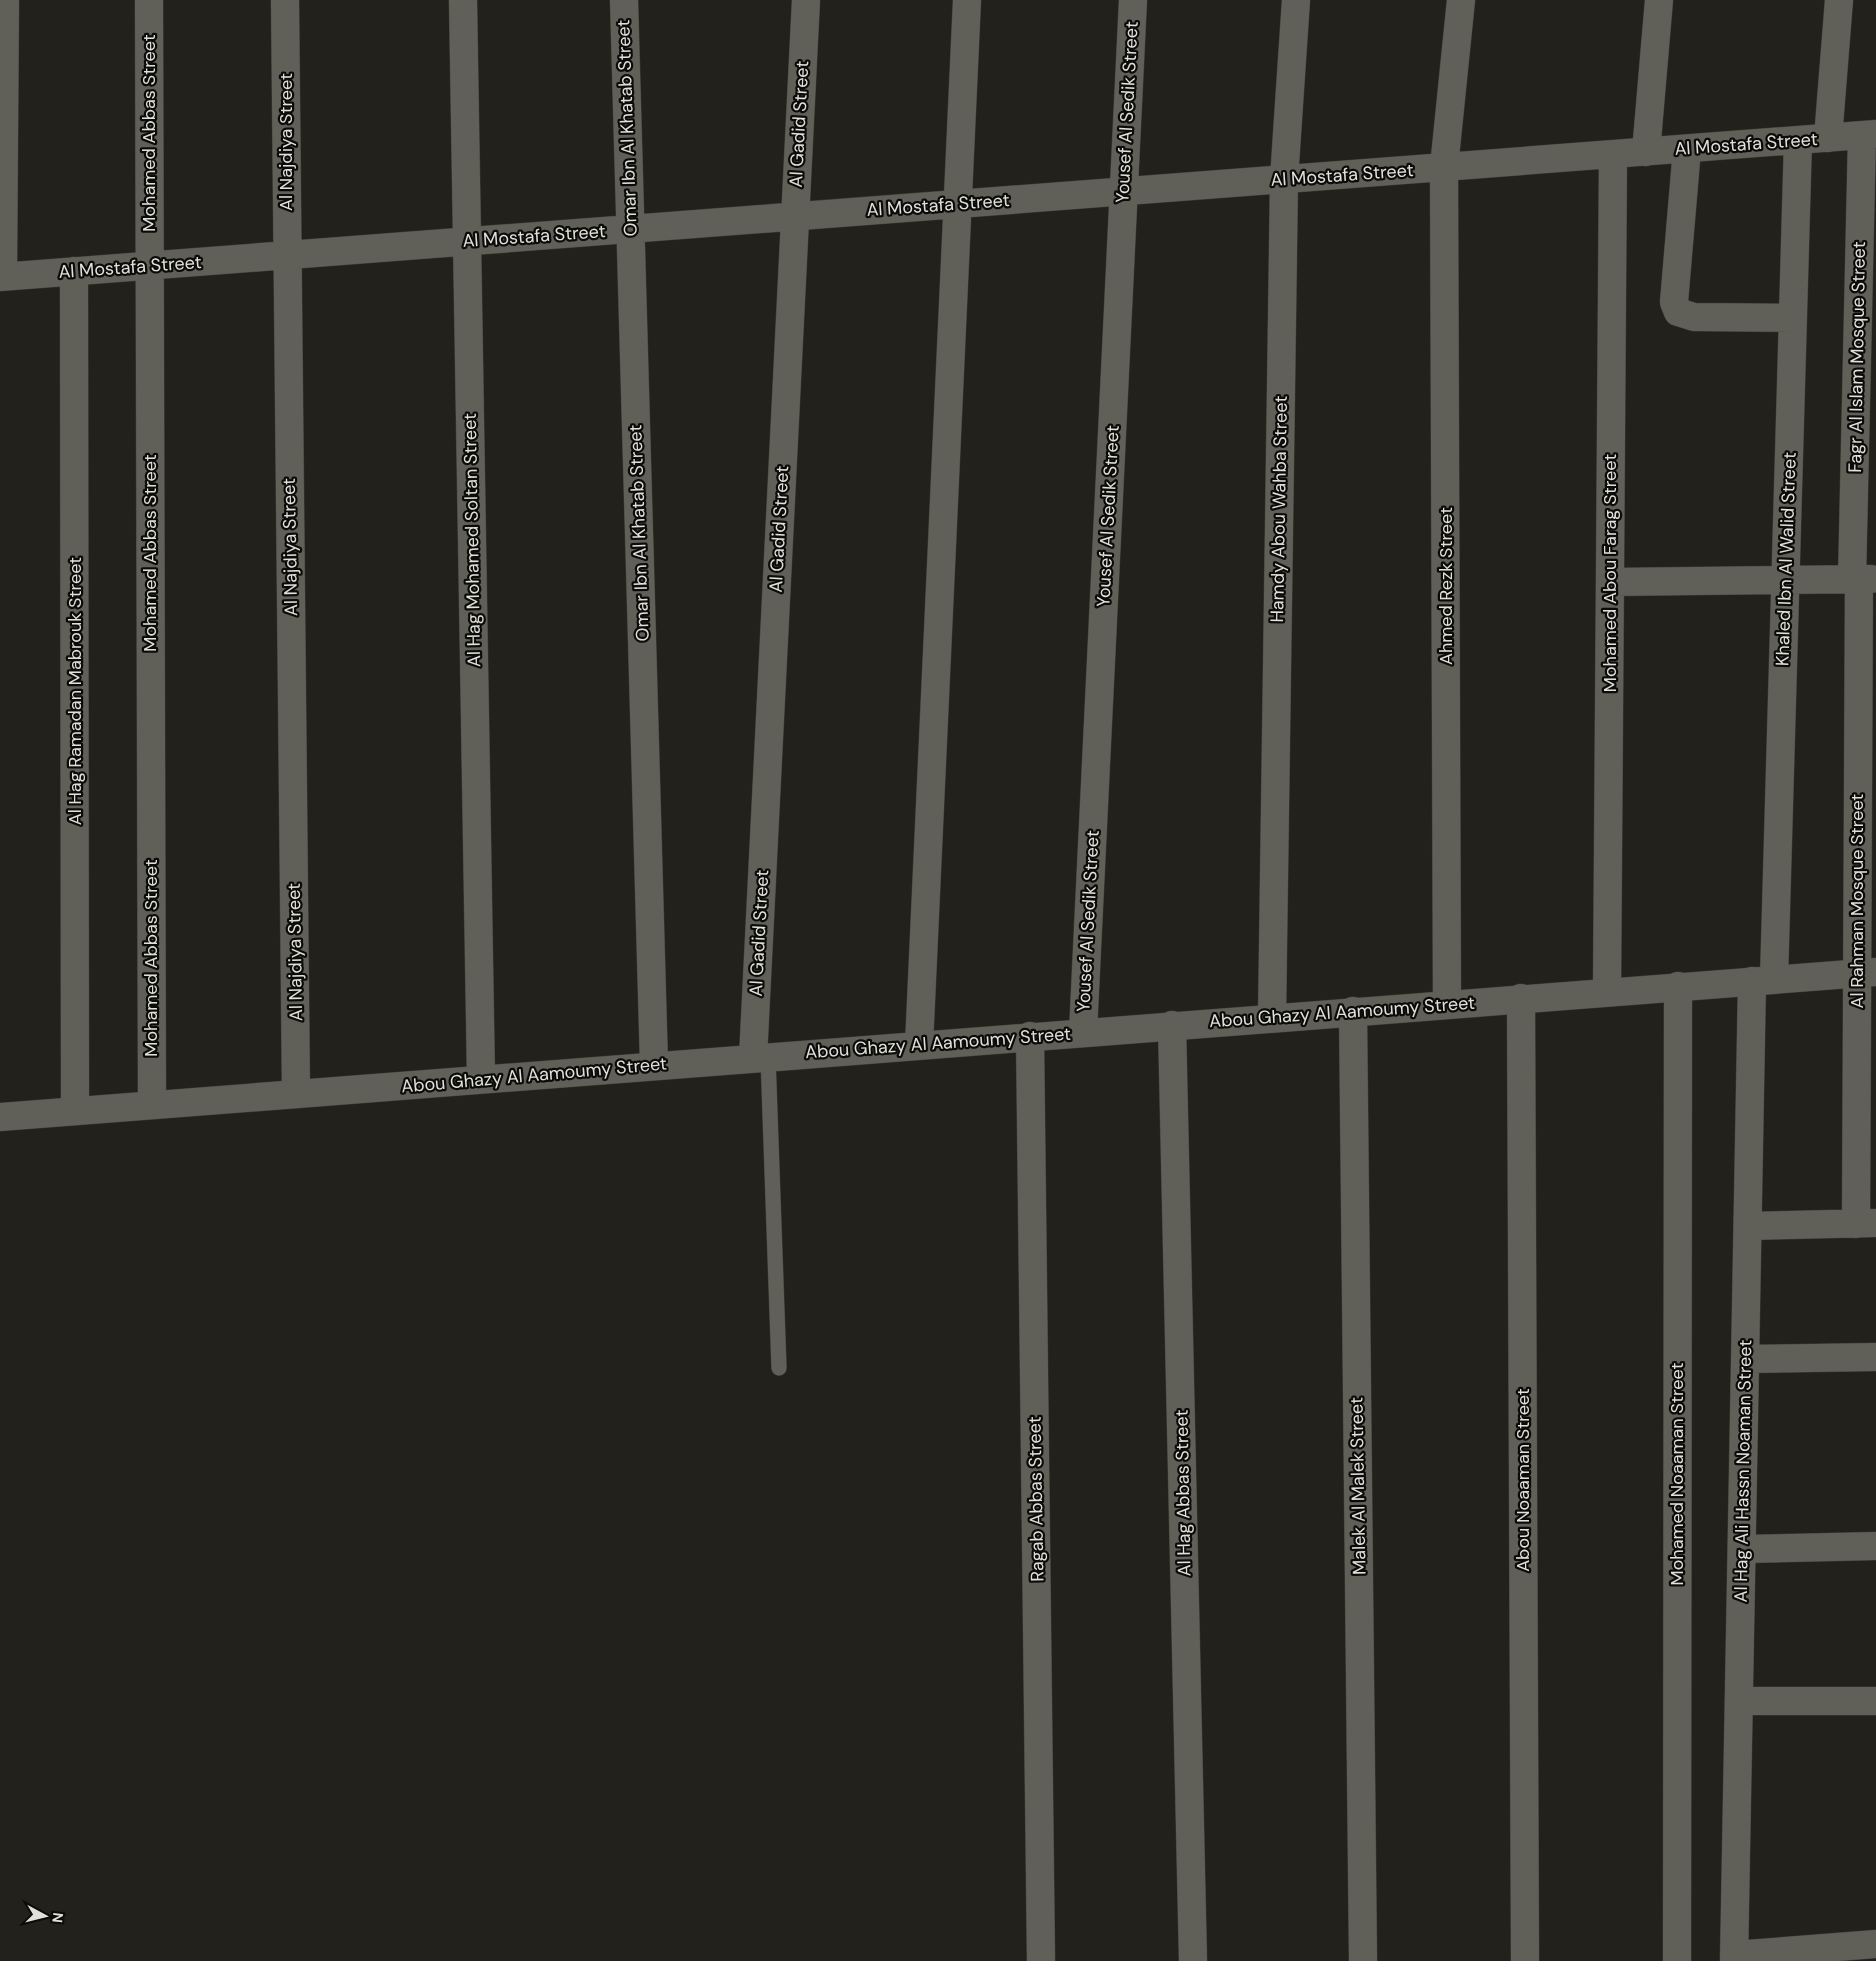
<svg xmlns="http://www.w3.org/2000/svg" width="1876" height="1961" viewBox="0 0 1876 1961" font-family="'DM Sans',sans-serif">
<rect width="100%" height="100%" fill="#22211b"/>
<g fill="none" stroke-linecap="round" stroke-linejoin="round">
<g stroke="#3e3e39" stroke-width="16">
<path id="lane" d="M768,1057L779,1368"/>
</g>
<g stroke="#3e3e39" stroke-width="29">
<path id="street" d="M149,0L152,1105
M285,0L296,1094
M463,0L481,1079
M624,0L654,1065
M1828,138L1839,0
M1687,149L1674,302L1678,312L1694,317L1793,318
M1646,152L1659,0
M74,271L75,1111
M3,276L5,0
M0,277L1876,134
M1852,579L1862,135
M1610,582L1871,579
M1774,979L1798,140
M1607,992L1613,154
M1521,998L1525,1961
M1447,1004L1444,167L1461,0
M1353,1011L1363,1961
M1272,1018L1284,179L1296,0
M1172,1025L1193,1961
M1083,1032L1133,0
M1030,1036L1041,1961
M919,1045L967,0
M753,1058L806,0
M1856,1224L1859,579
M1748,1226L1876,1223
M1745,1359L1876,1357
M1742,1549L1876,1546
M1739,1701H1876
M1734,1955L1876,1944
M1677,1961L1678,986
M1734,1961L1752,981"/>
</g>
<g stroke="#3e3e39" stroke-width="29">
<path id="secondary" d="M0,1117L1876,972"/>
</g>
<use href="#lane" stroke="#605f58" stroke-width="15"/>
<use href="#street" stroke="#605f58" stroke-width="28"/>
<use href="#secondary" stroke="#605f58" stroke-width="28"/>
</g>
<g text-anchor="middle" stroke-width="4.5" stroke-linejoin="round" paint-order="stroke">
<g font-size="18" fill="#e1e0dc" stroke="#0b0b08">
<text transform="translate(1127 112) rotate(-87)" y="6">Yousef Al Sedik Street</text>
<text transform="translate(799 124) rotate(-87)" y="6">Al Gadid Street</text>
<text transform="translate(627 128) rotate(-92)" y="6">Omar Ibn Al Khatab Street</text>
<text transform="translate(149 133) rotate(-90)" y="6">Mohamed Abbas Street</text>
<text transform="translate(286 142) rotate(-90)" y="6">Al Najdiya Street</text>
<text transform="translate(1746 144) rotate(-4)" y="6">Al Mostafa Street</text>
<text transform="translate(1342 175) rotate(-4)" y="6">Al Mostafa Street</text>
<text transform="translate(938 205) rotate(-4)" y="6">Al Mostafa Street</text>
<text transform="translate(534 236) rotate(-4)" y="6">Al Mostafa Street</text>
<text transform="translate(130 267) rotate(-4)" y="6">Al Mostafa Street</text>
<text transform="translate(1857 357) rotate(-89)" y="6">Fagr Al Islam Mosque Street</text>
<text transform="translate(1279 509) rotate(-89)" y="6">Hamdy Abou Wahba Street</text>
<text transform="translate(1108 516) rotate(-87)" y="6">Yousef Al Sedik Street</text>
<text transform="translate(779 529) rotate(-87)" y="6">Al Gadid Street</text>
<text transform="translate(639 533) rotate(-92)" y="6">Omar Ibn Al Khatab Street</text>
<text transform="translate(472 540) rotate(-91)" y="6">Al Hag Mohamed Soltan Street</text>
<text transform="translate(290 547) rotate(-91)" y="6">Al Najdiya Street</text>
<text transform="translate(150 553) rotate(-90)" y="6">Mohamed Abbas Street</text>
<text transform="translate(1786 559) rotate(-88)" y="6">Khaled Ibn Al Walid Street</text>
<text transform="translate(1610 573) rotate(-90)" y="6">Mohamed Abou Farag Street</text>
<text transform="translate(1446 586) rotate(-90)" y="6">Ahmed Rezk Street</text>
<text transform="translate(75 691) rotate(-90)" y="6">Al Hag Ramadan Mabrouk Street</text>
<text transform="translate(1857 901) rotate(-90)" y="6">Al Rahman Mosque Street</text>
<text transform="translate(1088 921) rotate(-87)" y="6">Yousef Al Sedik Street</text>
<text transform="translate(759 933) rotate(-87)" y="6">Al Gadid Street</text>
<text transform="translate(295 952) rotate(-91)" y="6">Al Najdiya Street</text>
<text transform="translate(151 958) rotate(-90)" y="6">Mohamed Abbas Street</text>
<text transform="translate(1342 1012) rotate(-4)" y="6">Abou Ghazy Al Aamoumy Street</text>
<text transform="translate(938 1043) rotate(-4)" y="6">Abou Ghazy Al Aamoumy Street</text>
<text transform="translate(534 1075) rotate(-5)" y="6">Abou Ghazy Al Aamoumy Street</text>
<text transform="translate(1743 1471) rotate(-89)" y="6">Al Hag Ali Hassn Noaman Street</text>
<text transform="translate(1677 1474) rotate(-90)" y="6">Mohamed Noaaman Street</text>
<text transform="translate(1523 1480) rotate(-90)" y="6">Abou Noaaman Street</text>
<text transform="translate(1358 1486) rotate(-91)" y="6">Malek Al Malek Street</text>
<text transform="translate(1183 1493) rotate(-91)" y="6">Al Hag Abbas Street</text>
<text transform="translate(1036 1499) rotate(-91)" y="6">Ragab Abbas Street</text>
</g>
</g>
<g transform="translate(45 1916) rotate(97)" stroke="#0b0b08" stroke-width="4" paint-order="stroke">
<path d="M0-4L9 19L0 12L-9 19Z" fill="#e1e0dc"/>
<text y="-8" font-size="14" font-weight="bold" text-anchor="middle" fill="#e1e0dc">N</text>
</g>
</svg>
